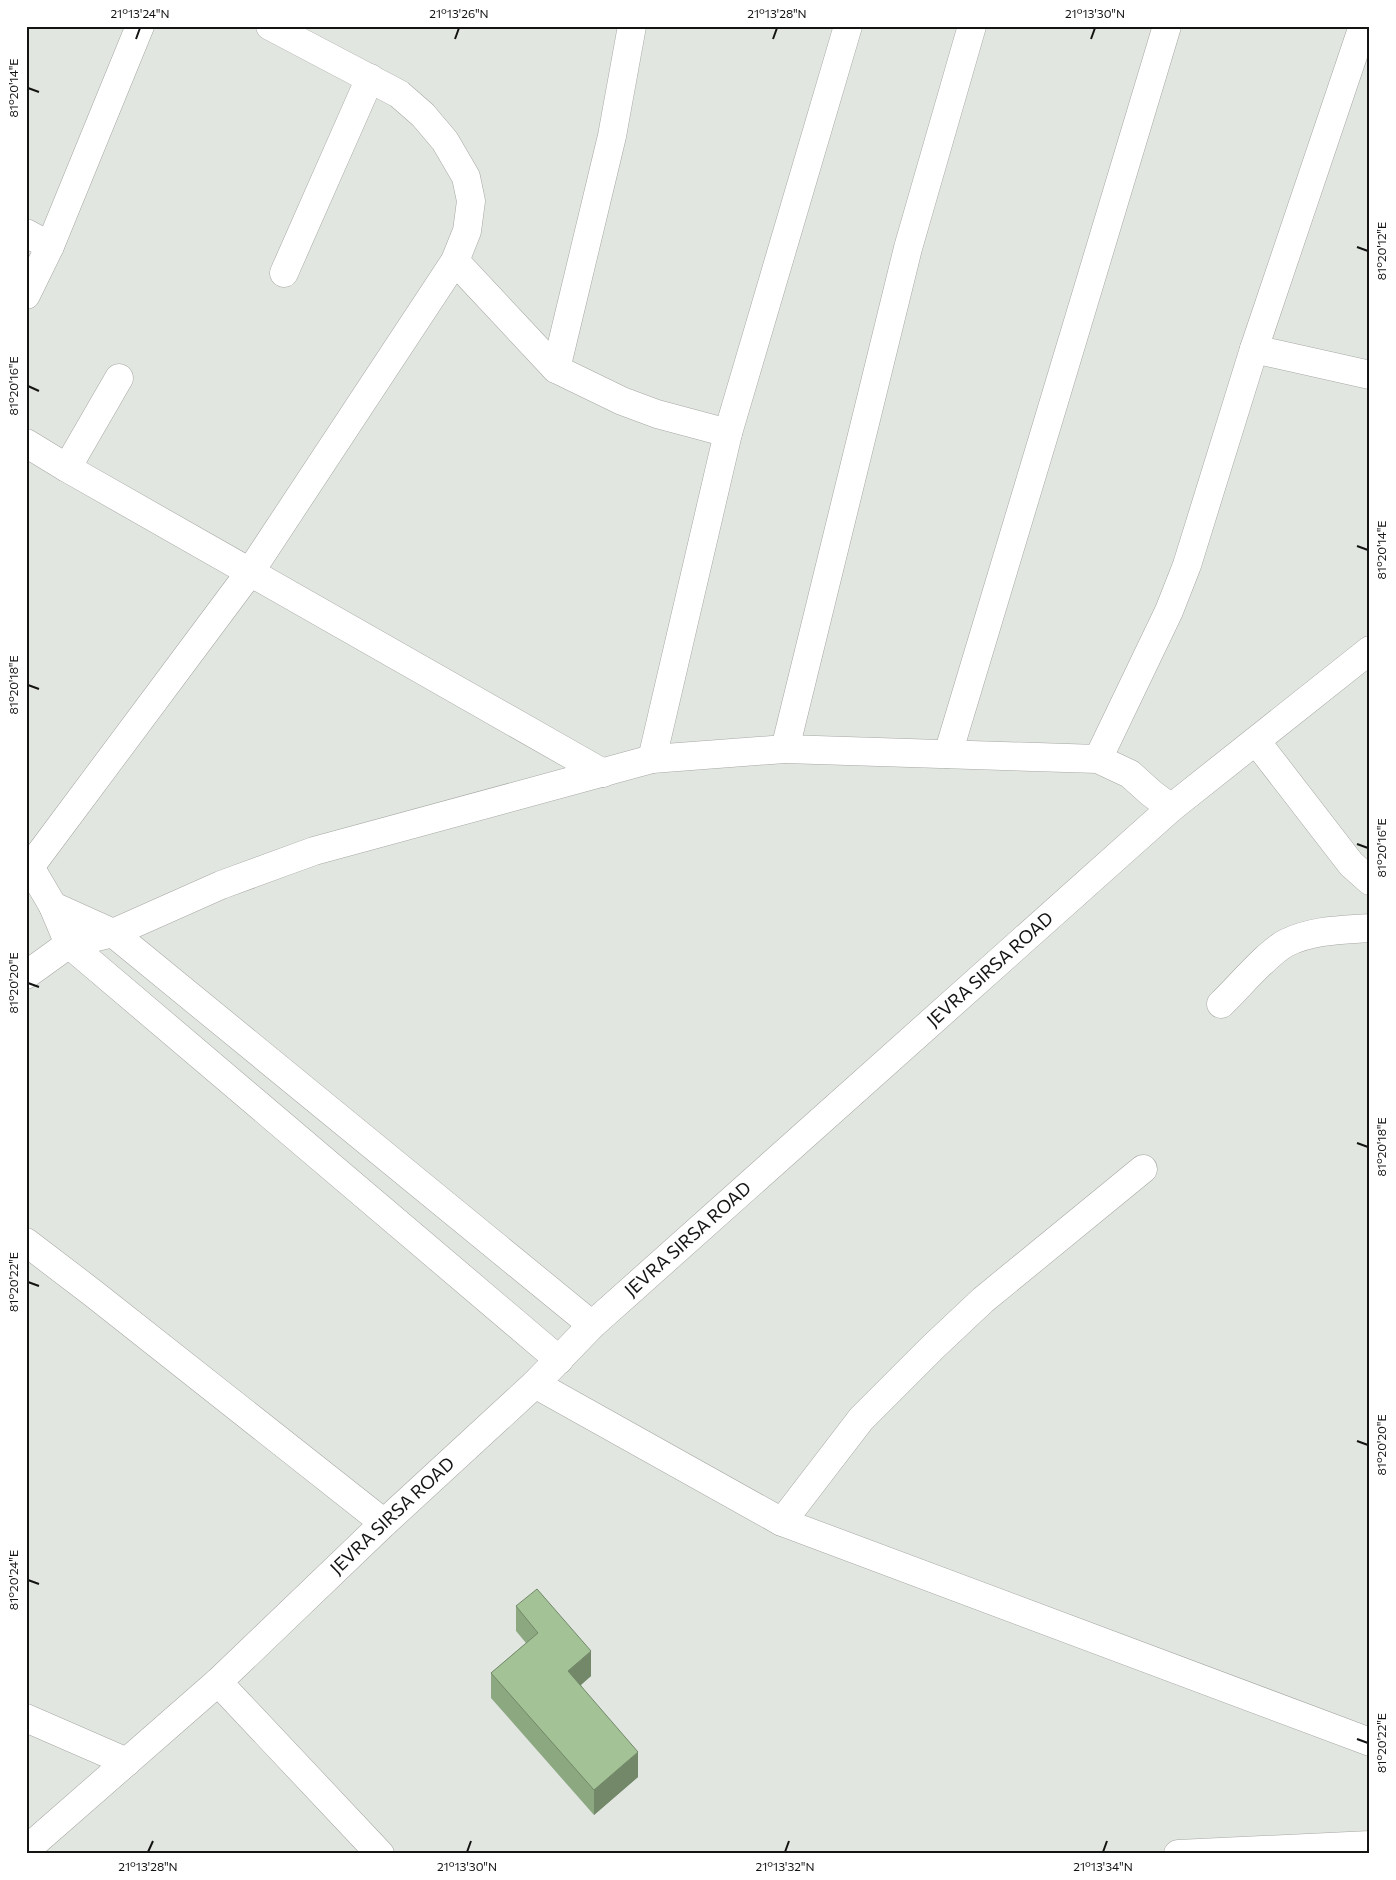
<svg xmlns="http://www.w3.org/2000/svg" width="1396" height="1880" viewBox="0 0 1396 1880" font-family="Commissioner,sans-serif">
<rect width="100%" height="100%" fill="#e2e6e1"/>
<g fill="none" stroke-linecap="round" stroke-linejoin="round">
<g stroke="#a5a8a3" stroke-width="29">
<g id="minor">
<path d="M26,233L50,246"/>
<path d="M455,261L556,369L622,401L657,414L728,433"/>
<path d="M284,273L370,78"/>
<path d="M26,295L50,246L140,26"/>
<path d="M1254,349L1370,375"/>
<path d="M556,369L612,136L632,26"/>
<path d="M26,443L67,468L603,773"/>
<path d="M67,468L119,378"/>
<path d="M1256,741L1351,864L1370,881"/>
<path d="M785,749L908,248L972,26"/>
<path d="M948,754L1167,26"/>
<path d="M652,759L728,433L848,26"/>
<path d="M1098,759L1169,611L1187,565L1254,349L1363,26"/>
<path d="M26,865L30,867L53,906L69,944L559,1360"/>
<path d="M30,867L250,572L455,261L467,231L471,201L466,177L445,141L423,115L399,94L270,26"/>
<path d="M53,906L113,933L592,1325"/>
<path d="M26,975L69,944L113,933L221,885L314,851L652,759L785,749L1098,759L1130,774L1151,793L1171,808"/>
<path d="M1221,1004C1238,988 1267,953 1286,943C1312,930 1341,930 1370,928"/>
<path d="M26,1242L94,1294L384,1523"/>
<path d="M535,1384L782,1522L1370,1742"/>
<path d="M782,1522L861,1419L933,1347L983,1300L1143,1169"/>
<path d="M218,1682L380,1854"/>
<path d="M26,1718L127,1762"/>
<path id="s1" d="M26,1850L218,1682L384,1523L535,1384L592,1325L1171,808L1370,650"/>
<path d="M1178,1854L1370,1845"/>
</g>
</g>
<use href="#minor" stroke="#fff" stroke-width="28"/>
</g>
<path fill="#8ca881" d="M516,1606L591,1676L581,1685L638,1777L594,1815L491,1698V1673L526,1643L516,1631Z"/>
<path fill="#728869" d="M591,1651V1676L568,1696V1671Z
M638,1752V1777L594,1815V1790Z"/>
<path fill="#a3c396" stroke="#728869" d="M537,1589L591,1651L568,1671L638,1752L594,1790L491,1673L538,1633L516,1606Z"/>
<path fill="none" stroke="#141513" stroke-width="2" d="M136,39L140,28M455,39L459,28M773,39L777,28M1091,39L1095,28M28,88L39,92M1357,247L1368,251M28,386L39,391M1357,546L1368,550M28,685L39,689M1357,844L1368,848M28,983L39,987M1357,1143L1368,1147M28,1282L39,1286M1357,1441L1368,1445M28,1580L39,1584M1357,1739L1368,1743M148,1852L153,1841M467,1852L471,1841M785,1852L789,1841M1103,1852L1107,1841"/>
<g text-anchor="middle" stroke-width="4.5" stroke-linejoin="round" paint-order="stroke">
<g font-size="18" fill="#141513" stroke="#fff">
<text dy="6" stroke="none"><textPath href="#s1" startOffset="1306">JEVRA SIRSA ROAD</textPath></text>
<text dy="6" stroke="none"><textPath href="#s1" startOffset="901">JEVRA SIRSA ROAD</textPath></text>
<text dy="6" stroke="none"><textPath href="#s1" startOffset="496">JEVRA SIRSA ROAD</textPath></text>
</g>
</g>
<rect width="1396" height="1880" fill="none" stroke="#ffffff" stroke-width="55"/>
<rect x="28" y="28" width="1340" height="1824" fill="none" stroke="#141513" stroke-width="2"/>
<g font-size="12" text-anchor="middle" fill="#141513">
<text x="140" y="18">21°13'24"N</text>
<text x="459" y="18">21°13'26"N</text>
<text x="777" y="18">21°13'28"N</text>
<text x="1095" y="18">21°13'30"N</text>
<text transform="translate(14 88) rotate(-90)" y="4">81°20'14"E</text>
<text transform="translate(1382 251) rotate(-90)" y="4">81°20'12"E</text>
<text transform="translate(14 386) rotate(-90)" y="4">81°20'16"E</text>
<text transform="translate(1382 550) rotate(-90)" y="4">81°20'14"E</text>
<text transform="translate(14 685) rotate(-90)" y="4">81°20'18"E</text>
<text transform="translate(1382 848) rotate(-90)" y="4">81°20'16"E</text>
<text transform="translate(14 983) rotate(-90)" y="4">81°20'20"E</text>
<text transform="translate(1382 1147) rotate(-90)" y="4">81°20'18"E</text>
<text transform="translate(14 1282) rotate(-90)" y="4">81°20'22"E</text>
<text transform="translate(1382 1445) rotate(-90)" y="4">81°20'20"E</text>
<text transform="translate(14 1580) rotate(-90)" y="4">81°20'24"E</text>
<text transform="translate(1382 1743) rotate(-90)" y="4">81°20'22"E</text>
<text x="148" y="1871">21°13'28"N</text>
<text x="467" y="1871">21°13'30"N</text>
<text x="785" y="1871">21°13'32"N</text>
<text x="1103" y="1871">21°13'34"N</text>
</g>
</svg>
